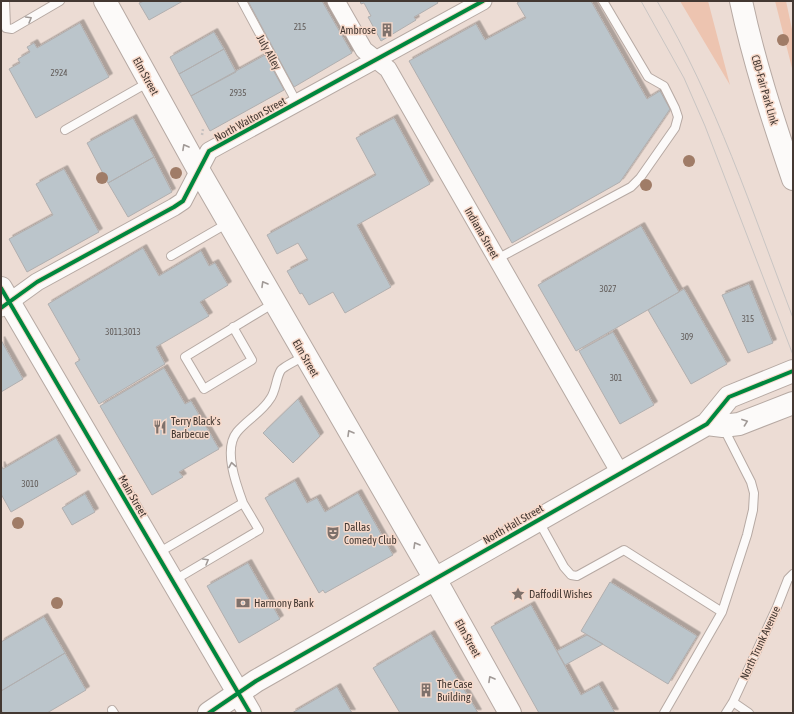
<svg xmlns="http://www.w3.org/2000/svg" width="794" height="714" viewBox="0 0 794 714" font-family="'Asap Condensed',sans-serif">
<defs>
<filter id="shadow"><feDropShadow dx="3.5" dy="-3.5" stdDeviation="0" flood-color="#0004"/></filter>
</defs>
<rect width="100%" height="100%" fill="#ecdcd4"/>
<path fill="#edc4b0" d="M680,1H708L730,85Z
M775,1H786L793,34V72Z"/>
<path fill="#bbc5cb" stroke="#b1afaf" filter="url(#shadow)" d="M144,1H183L149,20L139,3Z
M248,1H322L352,53L294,87Z
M360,1H438L437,2L438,3L414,17L416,20L381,41L368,17L371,16L364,3L361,4Z
M520,1H591L647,99L660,91L670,109L620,182L512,243L409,61L476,24L485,40L526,18L517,3Z
M80,23L109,77L36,118L9,69L20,63L18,59L30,52L27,47L34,43L37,48Z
M214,32L224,49L179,74L170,57Z
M224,49L236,72L191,96L179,74Z
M265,55L284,90L210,131L191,96Z
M133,118L154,157L108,183L87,143Z
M394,118L430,184L357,225L391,287L345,313L333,292L309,305L302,293L300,294L287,271L308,260L298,243L277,254L267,235L376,175L356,138Z
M154,157L172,192L128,217L108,183Z
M64,169L99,232L27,272L9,239L53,215L36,184Z
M641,226L679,292L576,351L538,285Z
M143,248L159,276L201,251L209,266L215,263L228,285L200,302L209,316L156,347L165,364L99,404L75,363L80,360L48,304Z
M749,284L773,343L748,353L722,295Z
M684,289L727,364L691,384L648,310Z
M613,332L654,405L620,424L579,351Z
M1,340L23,379L1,392Z
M164,368L185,404L191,401L219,449L179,472L183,477L152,495L100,406Z
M298,399L320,436L293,463L263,433Z
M56,438L77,474L11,512L1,494V465L3,469Z
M295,481L307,503L317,498L325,512L358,493L393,555L325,593L323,590L319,593L265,498Z
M85,494L95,512L72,525L62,508Z
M248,563L280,619L239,643L207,586Z
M610,582L697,636L668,684L581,631Z
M531,605L581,695L599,685L615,713H539L491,627Z
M44,617L65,653L1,691V642Z
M431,634L478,713H400L373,668Z
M587,635L603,644L565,665L557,651Z
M65,653L86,690L47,713H3L1,709V691Z
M337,687L352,713H292Z"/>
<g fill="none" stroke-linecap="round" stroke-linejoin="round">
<g stroke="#b6a9a3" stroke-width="10">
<path id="lane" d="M5,1L6,28L12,29L60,1
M242,1L297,103
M65,130L149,82
M171,256L228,223
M497,259L631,187L640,178L675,128L678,117L675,108L664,86L648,77L603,1
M233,327L252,360L204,389L185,357L274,303
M243,503C236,484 223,449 237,432C247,420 262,412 270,399C276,392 276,377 281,370C285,366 299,359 305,356
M538,520L564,567L571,575L577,576L624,550L722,612L747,535L753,510L754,493L751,482L723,427
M158,553L243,503L259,530L173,581
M733,702L749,713
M112,710L114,713
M664,713L722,612
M726,713L733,702L777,607L788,579L793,574"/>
</g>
<g stroke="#b6a9a3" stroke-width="19">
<path id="street" d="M336,1L364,50L388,69L620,473
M1,308L37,282L174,207L183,201L209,151L483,1"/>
</g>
<g stroke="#b6a9a3" stroke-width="24">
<path id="secondary" d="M105,1L199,171L435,579L510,713
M741,1C754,62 773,120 793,179
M1,288L250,713
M707,424L723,426L739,424L793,403
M209,713L256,681L707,424L729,397L793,371"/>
</g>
<path stroke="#c8c2c0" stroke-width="2.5" stroke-dasharray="2 2" stroke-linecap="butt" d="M202,135L203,129"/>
<use href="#lane" stroke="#fcfaf9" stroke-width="8"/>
<use href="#street" stroke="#fcfaf9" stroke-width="17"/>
<use href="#secondary" stroke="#fcfaf9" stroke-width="22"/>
<path stroke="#c9c5c3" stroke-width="1" d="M641,1L684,78L705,126L793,355
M657,1C716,100 752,211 793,318"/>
<g stroke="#f7d9ca" stroke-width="6">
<path id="cycleway" d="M1,288L250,713
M1,308L37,282L174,207L183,201L209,151L483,1
M209,713L256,681L707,424L729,397L793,371"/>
</g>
<use href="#cycleway" stroke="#00873e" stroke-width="4"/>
</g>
<g fill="#a07c67">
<circle cx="783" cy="40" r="6"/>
<circle cx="689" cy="161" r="6"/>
<circle cx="176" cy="173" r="6"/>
<circle cx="102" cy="178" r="6"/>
<circle cx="646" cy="185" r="6"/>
<circle cx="18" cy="523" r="6"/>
<circle cx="57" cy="603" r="6"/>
</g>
<defs><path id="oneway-chevron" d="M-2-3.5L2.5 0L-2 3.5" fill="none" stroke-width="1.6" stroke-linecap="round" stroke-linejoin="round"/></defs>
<g stroke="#a09996">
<use href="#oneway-chevron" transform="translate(29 19) rotate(-30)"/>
<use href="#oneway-chevron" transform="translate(185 147) rotate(-119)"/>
<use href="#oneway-chevron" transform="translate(264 284) rotate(-120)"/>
<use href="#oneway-chevron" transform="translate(745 422) rotate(-20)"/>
<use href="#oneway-chevron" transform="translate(350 433) rotate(-120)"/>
<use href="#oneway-chevron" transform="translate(232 465) rotate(-100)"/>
<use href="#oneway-chevron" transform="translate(416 545) rotate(-120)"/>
<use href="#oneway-chevron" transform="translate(206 561) rotate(-30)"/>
<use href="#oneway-chevron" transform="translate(491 679) rotate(-119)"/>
</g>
<defs>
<g id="building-bare" transform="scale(1.08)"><path d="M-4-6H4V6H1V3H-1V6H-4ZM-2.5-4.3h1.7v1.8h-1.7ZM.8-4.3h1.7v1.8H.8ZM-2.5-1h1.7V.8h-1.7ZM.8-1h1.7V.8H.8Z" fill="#7e716b" stroke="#f7d9ca" stroke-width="2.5" paint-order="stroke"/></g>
<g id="restaurant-bare" transform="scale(1.08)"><path d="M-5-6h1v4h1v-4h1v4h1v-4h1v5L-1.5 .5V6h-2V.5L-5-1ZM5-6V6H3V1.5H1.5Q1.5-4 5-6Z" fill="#7e716b" stroke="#f7d9ca" stroke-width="2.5" paint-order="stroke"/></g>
<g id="theatre-bare" transform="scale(1.08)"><path d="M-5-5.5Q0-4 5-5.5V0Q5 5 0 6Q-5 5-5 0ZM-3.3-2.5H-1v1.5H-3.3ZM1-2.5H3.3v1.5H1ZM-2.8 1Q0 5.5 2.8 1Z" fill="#7e716b" stroke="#f7d9ca" stroke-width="2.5" paint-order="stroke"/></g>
<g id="sight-bare" transform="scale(1.08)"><path d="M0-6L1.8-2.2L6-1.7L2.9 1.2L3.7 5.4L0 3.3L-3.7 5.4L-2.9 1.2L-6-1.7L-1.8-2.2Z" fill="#7e716b" stroke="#f7d9ca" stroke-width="2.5" paint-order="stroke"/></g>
<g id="bank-bare" transform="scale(1.08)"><path d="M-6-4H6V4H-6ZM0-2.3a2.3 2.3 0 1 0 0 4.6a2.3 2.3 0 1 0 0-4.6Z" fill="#7e716b" stroke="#f7d9ca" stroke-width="2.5" paint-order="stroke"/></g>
</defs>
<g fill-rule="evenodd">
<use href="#building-bare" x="387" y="30"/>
<use href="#restaurant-bare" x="160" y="427"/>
<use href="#theatre-bare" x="333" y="533"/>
<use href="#sight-bare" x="518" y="594"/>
<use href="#bank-bare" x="243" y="603"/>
<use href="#building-bare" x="426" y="690"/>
</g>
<g text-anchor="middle" stroke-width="3" stroke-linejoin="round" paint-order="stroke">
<g font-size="9" fill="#615b58">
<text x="300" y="30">215</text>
<text x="59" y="76">2924</text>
<text x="238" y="96">2935</text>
<text x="608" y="292">3027</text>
<text x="748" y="322">315</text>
<text x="123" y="335">3011,3013</text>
<text x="687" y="340">309</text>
<text x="616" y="381">301</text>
<text x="30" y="487">3010</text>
</g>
<g font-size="11" fill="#433832" stroke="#f7d9ca" text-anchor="start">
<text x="376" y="34" text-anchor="end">Ambrose</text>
<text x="171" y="425">Terry Black's<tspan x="171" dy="13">Barbecue</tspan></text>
<text x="344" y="531">Dallas<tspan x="344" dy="13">Comedy Club</tspan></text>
<text x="529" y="598">Daffodil Wishes</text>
<text x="254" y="607">Harmony Bank</text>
<text x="437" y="688">The Case<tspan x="437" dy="13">Building</tspan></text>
</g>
<g font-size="11" fill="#433832" stroke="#f7d9ca">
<text transform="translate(269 52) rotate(61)" y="4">July Alley</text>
<text transform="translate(146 76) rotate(61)" y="4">Elm Street</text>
<text transform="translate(765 90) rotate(74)" y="4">CBD-Fair Park Link</text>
<text transform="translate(250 119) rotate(-29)" y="4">North Walton Street</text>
<text transform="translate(482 233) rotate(60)" y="4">Indiana Street</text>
<text transform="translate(306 358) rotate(60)" y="4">Elm Street</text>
<text transform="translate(133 496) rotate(60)" y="4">Main Street</text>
<text transform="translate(513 524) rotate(-30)" y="4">North Hall Street</text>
<text transform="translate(468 638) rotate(61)" y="4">Elm Street</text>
<text transform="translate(760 643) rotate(-65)" y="4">North Trunk Avenue</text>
</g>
</g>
<rect width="794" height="714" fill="none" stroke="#433832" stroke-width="4"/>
</svg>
